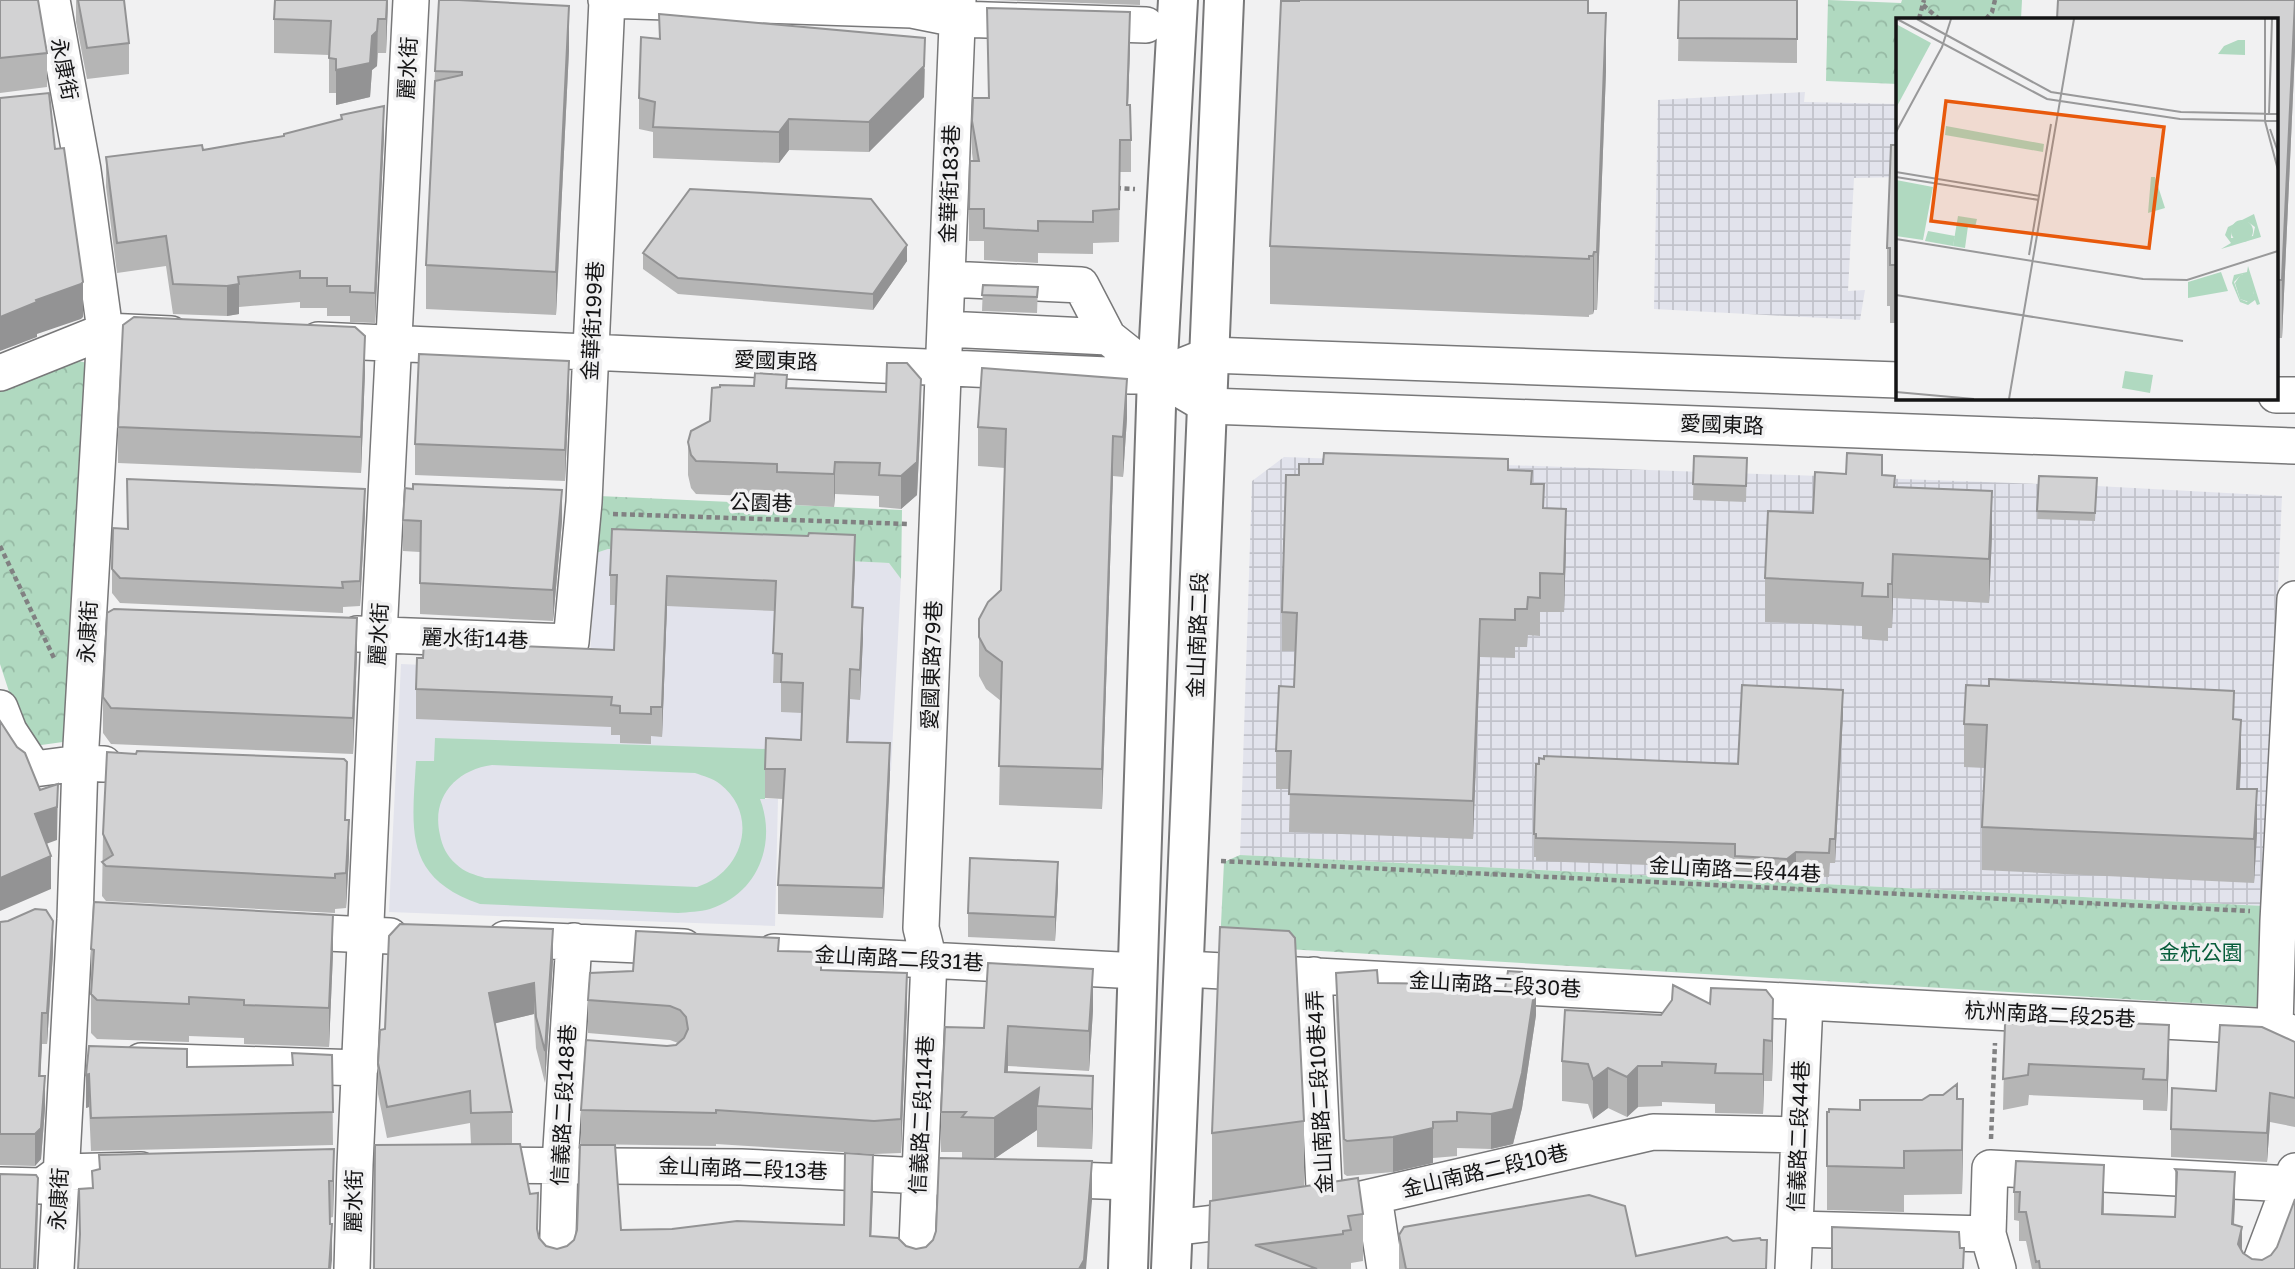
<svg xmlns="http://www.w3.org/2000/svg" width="2295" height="1269" viewBox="0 0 2295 1269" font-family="'Golos Text','Noto Sans TC',sans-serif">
<defs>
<pattern id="industrial-grid" width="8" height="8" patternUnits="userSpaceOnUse" patternTransform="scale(1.75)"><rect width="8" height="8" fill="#e2e3ec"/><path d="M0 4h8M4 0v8" fill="none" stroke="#c1c2ca"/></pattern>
<pattern id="forest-crowns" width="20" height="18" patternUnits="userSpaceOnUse" patternTransform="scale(1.75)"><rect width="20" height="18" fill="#b0d9c0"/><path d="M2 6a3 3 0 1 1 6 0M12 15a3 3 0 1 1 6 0" fill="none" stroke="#96b9a4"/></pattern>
</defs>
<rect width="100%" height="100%" fill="#f1f1f2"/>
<path fill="#e2e3ec" d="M608,549L889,563L901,579L891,771L766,768L765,799H778L775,926L389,912L401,664L589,672L596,553Z"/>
<path fill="url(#industrial-grid)" d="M1805,92L1804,102L1898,104V177L1854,178L1848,291L1865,290L1860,320L1654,309L1658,100Z
M1284,457L2097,486L2282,496L2264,906L1240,855L1252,481Z"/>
<path fill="url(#forest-crowns)" d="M1828,0L1901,3L1902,0H2022L2021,19H1898V84L1826,81Z
M59,357L88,363L70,741L27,747L0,664V383Z
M599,496L902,510L901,579L889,563L608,549L596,553Z
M1240,855L2264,906L2259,1007L1220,945L1224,862Z"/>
<path fill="#b0d9c0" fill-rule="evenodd" d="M435,738L766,749L765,799H760C777,843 758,894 710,909C700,912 688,912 678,913L480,904C403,877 412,830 416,761H434ZM492,765L695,773C703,776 713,778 720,784C760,815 743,873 697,887L485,878C475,875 464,872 456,864C447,856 442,846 440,835C431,797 456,770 492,765Z"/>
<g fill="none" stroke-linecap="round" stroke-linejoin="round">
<g stroke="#787879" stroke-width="38">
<path id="minor" d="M52,0L83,170L105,331L80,763L75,919L56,1269
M606,0L912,10L957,19L1146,25
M947,279L1081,285L1108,337
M945,329L1108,337L1157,376L1208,406L2295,446
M318,340L1131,376H1157L1210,355L1898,380
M0,373L105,331L171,334
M2276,395H2295
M357,634L571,642L584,502L607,0
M0,708L9,731L34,769L80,763L104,764
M285,931L390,936
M505,939L684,947
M774,952L1138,971
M1185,969L2275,1027L2295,1034
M1314,975L1325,1209
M2275,1027L2278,921L2295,599
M141,1061L360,1068
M477,1165L741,1167L942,1177
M1044,1179L1131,1182
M0,1185L42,1186L61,1172L141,1170
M1374,1197L1385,1269
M1314,1210L1653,1132L1799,1135
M1172,1228L1255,1218
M1795,1229L1988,1234L1990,1168L2290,1184
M1988,1234L1998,1269
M352,1269L355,1165L379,635L411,0
M557,1269L560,1164L574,941
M916,1269L929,960L921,928L958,0
M1793,1269L1805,1002
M2258,1269L2295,1171"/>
</g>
<g stroke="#787879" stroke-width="42">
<path id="major" d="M1128,1269L1157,376L1178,0
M1171,1269L1224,0"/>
</g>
<path stroke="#818182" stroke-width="4.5" stroke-dasharray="5 3.5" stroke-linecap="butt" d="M1923,5L1939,19
M1919,19L1924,0
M1986,19L1992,12L1995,0
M1116,188L1135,189
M613,514L909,524
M0,546L54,658
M1221,861L2250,911
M1991,1139L1995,1043"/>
<use href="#minor" stroke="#fff" stroke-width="35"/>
<use href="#major" stroke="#fff" stroke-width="38"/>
</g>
<path fill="#b5b5b5" d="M0,0L47,53V87L0,93Z
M76,0H124L129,43V74L87,79L76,22Z
M388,0L386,53H378L377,66L372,70L370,97L336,105V93H329V55L274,53V19Z
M993,0H1140V5Z
M1679,0H1797V63L1678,61Z
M2295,0V50L2282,338H2276V19Z
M1589,13L1606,71L1597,310H1594L1593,314L1589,315V317L1270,304V246Z
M659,14L925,69L924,97L869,152L789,150L779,163L653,158V132L639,129V98L659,39Z
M1130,45L1128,105L1131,140V172H1120L1119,242L1093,243V254L1038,253V263L984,260V241H969V209L973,161L972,153V121L988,98Z
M569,50L556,315L426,309V265L435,71Z
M341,115L384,136L375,323L350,322V316H327V308H300V302L239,307V314L227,316L173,314L166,266L117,273L106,187V157L203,150L284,136L341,119Z
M1898,145V323H1890V306H1887V248Z
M643,253L907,261L873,310L678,294L643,269Z
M983,285L1038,287L1037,313L982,311Z
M365,372L361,473L118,463V427Z
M787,388L921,412L917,495L901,509L879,507V496L835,494L834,507L777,504V497L696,494L691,488L688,475V442Z
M569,392L565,481L415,475V444Z
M1127,418L1123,477L1113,476L1102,809L999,805L1001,701L986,689L979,676V619L1001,590L1005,468L978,466V427Z
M1694,456L1747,458L1746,502L1693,500Z
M1508,470L1532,484L1544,508L1566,547L1564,612H1540V636L1528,635L1527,647H1515V658L1480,657L1473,839L1289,832L1290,789H1276V751L1294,687L1295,651H1282V612L1299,475Z
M1882,475L1895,487L1992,535L1989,603L1893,598L1892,628H1888V641L1862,639V626L1765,622V578L1813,513Z
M2039,476L2097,478L2095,521L2037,519Z
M127,479L365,513L360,606L343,607V613L120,603L112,593V569L128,529Z
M413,489L562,521L553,621L420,614V552L403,551V520Z
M855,565L853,608L863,638L860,700L850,699L848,742L890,773L883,918L778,914V885L783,799L765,798V769L801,740L802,713L781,712V683H773L775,611L667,606L662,737L651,736V744L620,743V735H611V727L416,719V689L614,650L616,605H610V575Z
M357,654L353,754L111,744L103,733V697Z
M1843,714L1835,863H1830L1829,877L1796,876L1787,883L1735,880V868L1536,861V857H1534V834L1738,764Z
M2234,719L2241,763L2240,789L2257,833L2254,883L1982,870V827L1985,768L1964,767V724Z
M346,820L349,855L346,908L335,909V913L106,901L102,896L103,834Z
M1058,886L1055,941L968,937V913Z
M8,921L53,953L47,1044H42L40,1076L45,1108L41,1159L35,1166L0,1165V922Z
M91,949L333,953L329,1047L244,1044V1038L189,1036V1042L97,1039L91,1033Z
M779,951L907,1006L901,1153L874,1154L716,1144V1146L581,1144V1110L667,1046L676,1045L678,1043L670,1040L588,1033V1000L633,971Z
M553,961L545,1083L536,1048L534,1014L495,1023L512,1112V1144H471L470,1123L387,1138L378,1094V1063L385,1029Z
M1336,973L1378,983L1451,986L1505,988L1523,982L1536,1015L1522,1108L1513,1144L1491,1149L1457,1148V1156L1433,1158V1163L1393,1172L1347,1176L1344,1174L1336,1009Z
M1093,1010L1089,1071L1008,1066V1072L1093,1076V1117L1092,1149L1037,1147V1130L994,1159L962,1158V1152H941V1112L984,1028Z
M2005,1024L2169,1056L2167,1111L2143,1110V1100L2029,1095L2028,1105L2003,1110Z
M1773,1039L1772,1081H1764L1763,1114L1715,1113V1104L1662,1102V1106L1638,1107L1627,1117L1608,1108L1593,1119L1588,1104L1562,1101V1061Z
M2295,1042V1127L2270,1122L2267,1162L2171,1157V1129L2216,1091Z
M332,1055L333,1145L91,1151L89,1107L86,1108V1075L187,1067L292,1065Z
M1957,1099L1963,1143L1962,1194L1904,1195V1212L1827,1210V1112L1860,1110L1922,1100Z
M1304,1121V1186L1363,1214V1261L1351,1263V1269H1208L1212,1201V1133Z
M334,1149L333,1217L329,1218L332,1260L79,1248V1189L92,1188L99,1169V1155Z
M2175,1169L2235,1201L2234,1225L2243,1253L2252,1259L2295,1269H2032L2026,1241H2019V1221L2014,1220V1192L2104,1194V1214L2175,1217Z
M1399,1235L1636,1256L1767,1269H1399Z"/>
<path fill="#939394" d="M387,0H388L386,53V19Z
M2295,0V50L2282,338V280Z
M569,6V50L556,315V272Z
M1130,12V45L1127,137V105Z
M1606,13V71L1597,310V252Z
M378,19L377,66L372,70L370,97L336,105V70L372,36Z
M925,38L924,97L869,152V122Z
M384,106V136L375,323V293Z
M789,119V150L779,163V132Z
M907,245V261L873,310V294Z
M1594,252V310L1593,314V256Z
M83,282V317L81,319L37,334V337L0,351V317L36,300Z
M239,284V314L227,316V286Z
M365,336V372L361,473V437Z
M569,361V392L565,481V450Z
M921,379V412L917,495L901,509V476Z
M1127,379V418L1123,477V437Z
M1113,436V476L1102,809V769Z
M835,462V494L834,507V474Z
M365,489V513L360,606V581Z
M562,490V521L553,621V590Z
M1992,491V535L1989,603V559Z
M1566,509V547L1564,612V574Z
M855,535V565L852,637V607Z
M1893,554V598L1892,628V584Z
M667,576V606L662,737V707Z
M863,608V638L860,700V670Z
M357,618V654L353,754V718Z
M1480,619V657L1473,839V801Z
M850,669V699L847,771V742Z
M1843,690V714L1835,863V839Z
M2241,720V763L2237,832V789Z
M890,743V773L883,918V888Z
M58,784L57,840L35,848V814Z
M2257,789V833L2254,883V839Z
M349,820V855L346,908V873Z
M1796,852V876L1787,883V859Z
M51,856V889L0,911V878Z
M1058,862V886L1055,941V917Z
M333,915V953L329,1047V1008Z
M53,921V953L47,1044V1013Z
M553,929V961L545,1083V1051Z
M1093,969V1010L1089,1071V1031Z
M907,973V1006L901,1153V1119Z
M1536,980V1015L1522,1108L1513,1144L1491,1149V1114Z
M534,983V1014L489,1025V993Z
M1773,999V1039L1772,1081V1041Z
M42,1013V1044L39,1107V1076Z
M2169,1025V1056L2167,1111V1080Z
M1008,1026V1066L1005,1110L1039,1088L1037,1106V1130L994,1159V1118L1005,1072Z
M1764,1040V1081L1763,1114V1074Z
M1638,1066V1107L1627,1117V1077Z
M1608,1068V1108L1593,1119V1079Z
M89,1074V1107L86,1108V1075Z
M45,1076V1108L41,1159L35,1166V1134Z
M1093,1076V1117L1092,1149V1109Z
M2270,1093V1122L2267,1162V1133Z
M1963,1099V1143L1962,1194V1150Z
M1433,1128V1163L1393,1172V1137Z
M334,1149V1186L333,1217V1181Z
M873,1155V1194L870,1269V1236Z
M1092,1161V1201L1086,1269H1079Z
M2104,1165V1194L2102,1243V1214Z
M2235,1172V1201L2232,1253V1224Z
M38,1178V1209L36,1269H34Z
M332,1224V1260L331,1269H329Z
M2242,1227V1255L2238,1244Z"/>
<path fill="#d2d2d3" stroke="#939394" stroke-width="2" d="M0,0H38L47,53L0,58Z
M78,0H124L129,43L87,48Z
M275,0H387L386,19H378L377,31L372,36L370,63L336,70V59L329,58L331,21L274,19Z
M439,0H459L569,6L556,272L426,265L435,81L462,75V72L435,71Z
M1299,0H1588V13H1606L1597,252H1594L1593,256H1589V259L1270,246L1281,1H1299Z
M1679,0H1797V39L1678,38Z
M2058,0H2295L2282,280H2276V19H2057Z
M987,8L1130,12L1127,105H1130L1131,140H1120L1119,209L1093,211V222L1038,221V231L984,228V209H969L970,161H979L972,121L973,98H989Z
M659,14L925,38L924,66L869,122L789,119L779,132L653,127L655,102L639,98L641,37L660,39Z
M49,93L55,149L64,148L83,282L81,284L36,300L37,302L0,317V98Z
M384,106L375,293L350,292V286H327V278H300V271L238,277L239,284L227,286L173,284L166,236L117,243L106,157L202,145L203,150L284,136V134L342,119L341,115Z
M1891,145H1898V265H1890V248H1887Z
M690,189L871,199L907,245L873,294L678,278L643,253Z
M983,285L1038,287L1037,297L982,295Z
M134,317L355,327L365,336L361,437L118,427L123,325Z
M419,354L569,361L565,450L415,444Z
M887,363H907L921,379L917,462L901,476L879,475L880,463L835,462L834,474L777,472V464L696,461L691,455L688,442L691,431L710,421L712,388L720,387V385L754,386L755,373L787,375L786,388L886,392Z
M982,368L1127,379L1123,437L1113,436L1102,769L999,766L1002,662L986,650L979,637V619L988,602L1001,590L1006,429L978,427Z
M1324,453L1508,459V470L1532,471L1531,484H1544L1543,508L1566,509L1564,574L1540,573V598L1528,597L1527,609H1515V620L1480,619L1473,801L1289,794L1291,751H1276L1279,686L1294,687L1297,613L1282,612L1286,475H1299V464H1323Z
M1847,453L1882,455V475L1895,476L1894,487L1992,491L1989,559L1893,554L1892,584H1888V597L1862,596L1863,583L1765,578L1768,511L1813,513L1815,472L1846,474Z
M1694,456L1747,458L1746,486L1693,484Z
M2039,476L2097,478L2095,513L2037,511Z
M127,479L365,489L360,581L342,582L343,588L120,578L112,569L113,528L128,529Z
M413,484L562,490L553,590L420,583L421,521L403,520L405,488L413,489Z
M612,529L808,536L809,533L855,535L852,607L863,608L860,670L850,669L847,742L890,743L883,888L778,885L785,769H765L766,738L801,740L803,683L781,682L782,654L773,653L776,581L667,576L662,707H651V714L620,713V706L611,705L612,697L416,689L417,658H423L424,642L614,650L617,575H610Z
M114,609L357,618L353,718L111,708L103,697L107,613Z
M1989,679L2234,691L2233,719L2241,720L2237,789H2257L2254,839L1982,827L1987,725L1964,724L1966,685L1989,686Z
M1742,685L1843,690L1835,839H1830L1829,853L1796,852L1787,859L1735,856V844L1536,838V834H1534L1536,764H1539V758L1544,759V756L1738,764Z
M0,721L17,747L25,753L40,790L58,784L57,807L35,814L51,856L0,878Z
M137,751L344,759L347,762L345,820H349L346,873L335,874V878L106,866L102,862L113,855L103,834L107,752L136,754Z
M970,858L1058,862L1055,917L968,913Z
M94,902L333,915L329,1008L244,1005V1000L189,997V1004L97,1000L91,994L94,950L91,949Z
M35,909L46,910L53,921L47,1013H42L39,1076H45L41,1128L35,1134H0V922L8,921Z
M400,924L553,929L545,1051L536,1017L534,983L489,993L512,1112L471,1113L470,1091L387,1107L378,1063L380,1030L385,1029L389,936Z
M1220,927L1289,931L1295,938L1304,1121L1212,1133Z
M636,931L779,938L778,951L821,952V970L907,973L901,1119L874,1121L716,1110V1113L581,1110L586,1040L667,1046L676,1045L684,1038L688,1029L686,1017L680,1010L670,1006L588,1000L590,973L633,971Z
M988,963L1093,969L1089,1031L1008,1026L1005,1072L1093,1076L1092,1109L1037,1106L1039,1088L994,1118L962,1117L966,1112H941L945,1027L984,1028Z
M1377,970L1378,983L1451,984V986L1505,988L1508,971L1522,972L1523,982L1536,980L1522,1073L1513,1109L1491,1114L1457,1112V1121L1433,1122V1128L1393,1137L1347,1141L1344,1139L1336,973Z
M1673,985L1710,1004L1711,988L1766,990L1773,999L1772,1041L1764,1040L1763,1074L1715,1073L1716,1064L1662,1062V1066H1638L1627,1077L1608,1068L1593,1079L1588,1064L1562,1061L1565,1010L1661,1015L1672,1000Z
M2017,1018L2169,1025L2167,1080L2143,1079L2144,1069L2029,1064L2028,1075L2003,1079L2005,1024L2017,1023Z
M2220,1025L2262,1027L2295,1042V1098L2270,1093L2267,1133L2171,1129L2172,1088L2216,1091Z
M89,1046L187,1049V1067L293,1065L292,1053L332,1055L333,1112L91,1118L89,1074L86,1075Z
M1957,1084V1099H1963L1962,1150L1904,1151V1168L1827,1166V1112H1829V1109L1860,1110V1100H1922L1930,1095H1943Z
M520,1144L530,1194L538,1193L537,1229L539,1238L546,1246L557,1249L567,1246L574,1240L577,1230L580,1145H615L621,1230L672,1229L737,1221L844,1225L845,1153L873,1155L870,1236L898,1238L906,1246L916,1249L926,1247L933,1240L936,1231L939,1158L1092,1161L1084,1260L1079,1269H374L375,1145Z
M334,1149L333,1181H329L330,1224H332L329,1269H78L80,1234L79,1189L93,1188L92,1171L100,1169L99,1155Z
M2016,1161L2104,1165L2102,1214L2175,1217L2177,1172L2175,1169L2235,1172L2232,1224L2242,1227L2238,1244L2243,1253L2252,1259L2262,1260L2271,1255L2277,1247L2295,1199V1269H2040L2039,1261L2036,1262L2026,1212H2019L2020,1192H2014Z
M0,1174L36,1175L38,1178L34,1269H0Z
M1358,1178L1363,1214L1348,1216L1351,1230L1343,1231V1234L1255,1245L1317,1269H1208L1210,1201Z
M1589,1195L1625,1206L1636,1256L1727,1237L1733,1241L1760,1238L1761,1240H1767L1766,1269H1406L1399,1235L1404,1227Z
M1832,1227L1959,1232L1960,1248H1964L1963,1269H1832Z"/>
<g text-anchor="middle" stroke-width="7" stroke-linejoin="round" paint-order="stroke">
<g font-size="21" fill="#141415" stroke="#f1f1f2">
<text transform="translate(408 68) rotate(-87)" y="7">麗水街</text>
<text transform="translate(64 69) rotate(79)" y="7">永康街</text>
<text transform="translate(950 184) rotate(-88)" y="7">金華街183巷</text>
<text transform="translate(593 321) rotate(-87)" y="7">金華街199巷</text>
<text transform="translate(776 361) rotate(2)" y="7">愛國東路</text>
<text transform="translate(1722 425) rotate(2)" y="7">愛國東路</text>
<text transform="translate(761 503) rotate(2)" y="7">公園巷</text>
<text transform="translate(88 632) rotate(-87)" y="7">永康街</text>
<text transform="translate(379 634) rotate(-87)" y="7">麗水街</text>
<text transform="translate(1198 635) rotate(-88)" y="7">金山南路二段</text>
<text transform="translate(475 639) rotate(2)" y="7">麗水街14巷</text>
<text transform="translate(932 665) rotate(-88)" y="7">愛國東路79巷</text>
<text transform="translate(1735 870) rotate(3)" y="7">金山南路二段44巷</text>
<text transform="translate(899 959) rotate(3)" y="7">金山南路二段31巷</text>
<text transform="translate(1495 985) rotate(3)" y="7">金山南路二段30巷</text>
<text transform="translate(2050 1015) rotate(3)" y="7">杭州南路二段25巷</text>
<text transform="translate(1320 1092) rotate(-93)" y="7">金山南路二段10巷4弄</text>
<text transform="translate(564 1105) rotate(-87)" y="7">信義路二段148巷</text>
<text transform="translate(922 1115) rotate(-87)" y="7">信義路二段114巷</text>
<text transform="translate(1799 1136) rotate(-88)" y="7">信義路二段44巷</text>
<text transform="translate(743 1169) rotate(2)" y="7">金山南路二段13巷</text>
<text transform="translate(1485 1171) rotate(-13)" y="7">金山南路二段10巷</text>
<text transform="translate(59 1199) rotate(-87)" y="7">永康街</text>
<text transform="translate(354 1201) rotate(-89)" y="7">麗水街</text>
</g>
<g font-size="21" fill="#075d3a" stroke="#f1f1f2">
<text x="2201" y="960">金杭公園</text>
</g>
</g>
<g transform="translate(1896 18)">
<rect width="382" height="382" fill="#f1f1f2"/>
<path d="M0,162L37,169L27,222L0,218ZM335 213a11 11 0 1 1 22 0a11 11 0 1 1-22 0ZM32,213L59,218L57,228L29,223ZM345,256L352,259L358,275L353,284L344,281L339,265Z" fill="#b0d9c0"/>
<path d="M0,6L35,25L0,90ZM342,22H349V37L322,36L328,28ZM50,108L148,126L147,134L49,117ZM255,159H259L269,190L252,195ZM62,198L81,201L79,209L72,208L69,230L57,228ZM325,254L332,273L292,280V264ZM229,353L257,357L254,375L226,370Z" fill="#b0d9c0"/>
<path d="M358,196L365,219L325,231L335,225L329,217L332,209ZM352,204L359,209L357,218L335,220L336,209ZM352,248L364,286L361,287L359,282L352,287L344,284L336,265L338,257L351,254ZM346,256L358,275L351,284L344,281L338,264Z" fill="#b0d9c0" fill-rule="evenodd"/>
<path fill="none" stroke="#99999a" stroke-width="2" d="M1,1L151,81L284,101L382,103M21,1L155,74L285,94L382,96M369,1V103L382,152M373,97L376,1M374,111L382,134M0,114L46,29L55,1M0,154L144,178M0,159L143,182M0,221L247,261L291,262L382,233M133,237L155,106M0,277L287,323M0,374L78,381M113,381L178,1"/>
<path fill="#e8590c" fill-opacity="0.15" stroke="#e8590c" stroke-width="3.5" d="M50,83L268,109L253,230L35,203Z"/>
<rect width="382" height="382" fill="none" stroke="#141415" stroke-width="3.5"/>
</g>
</svg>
